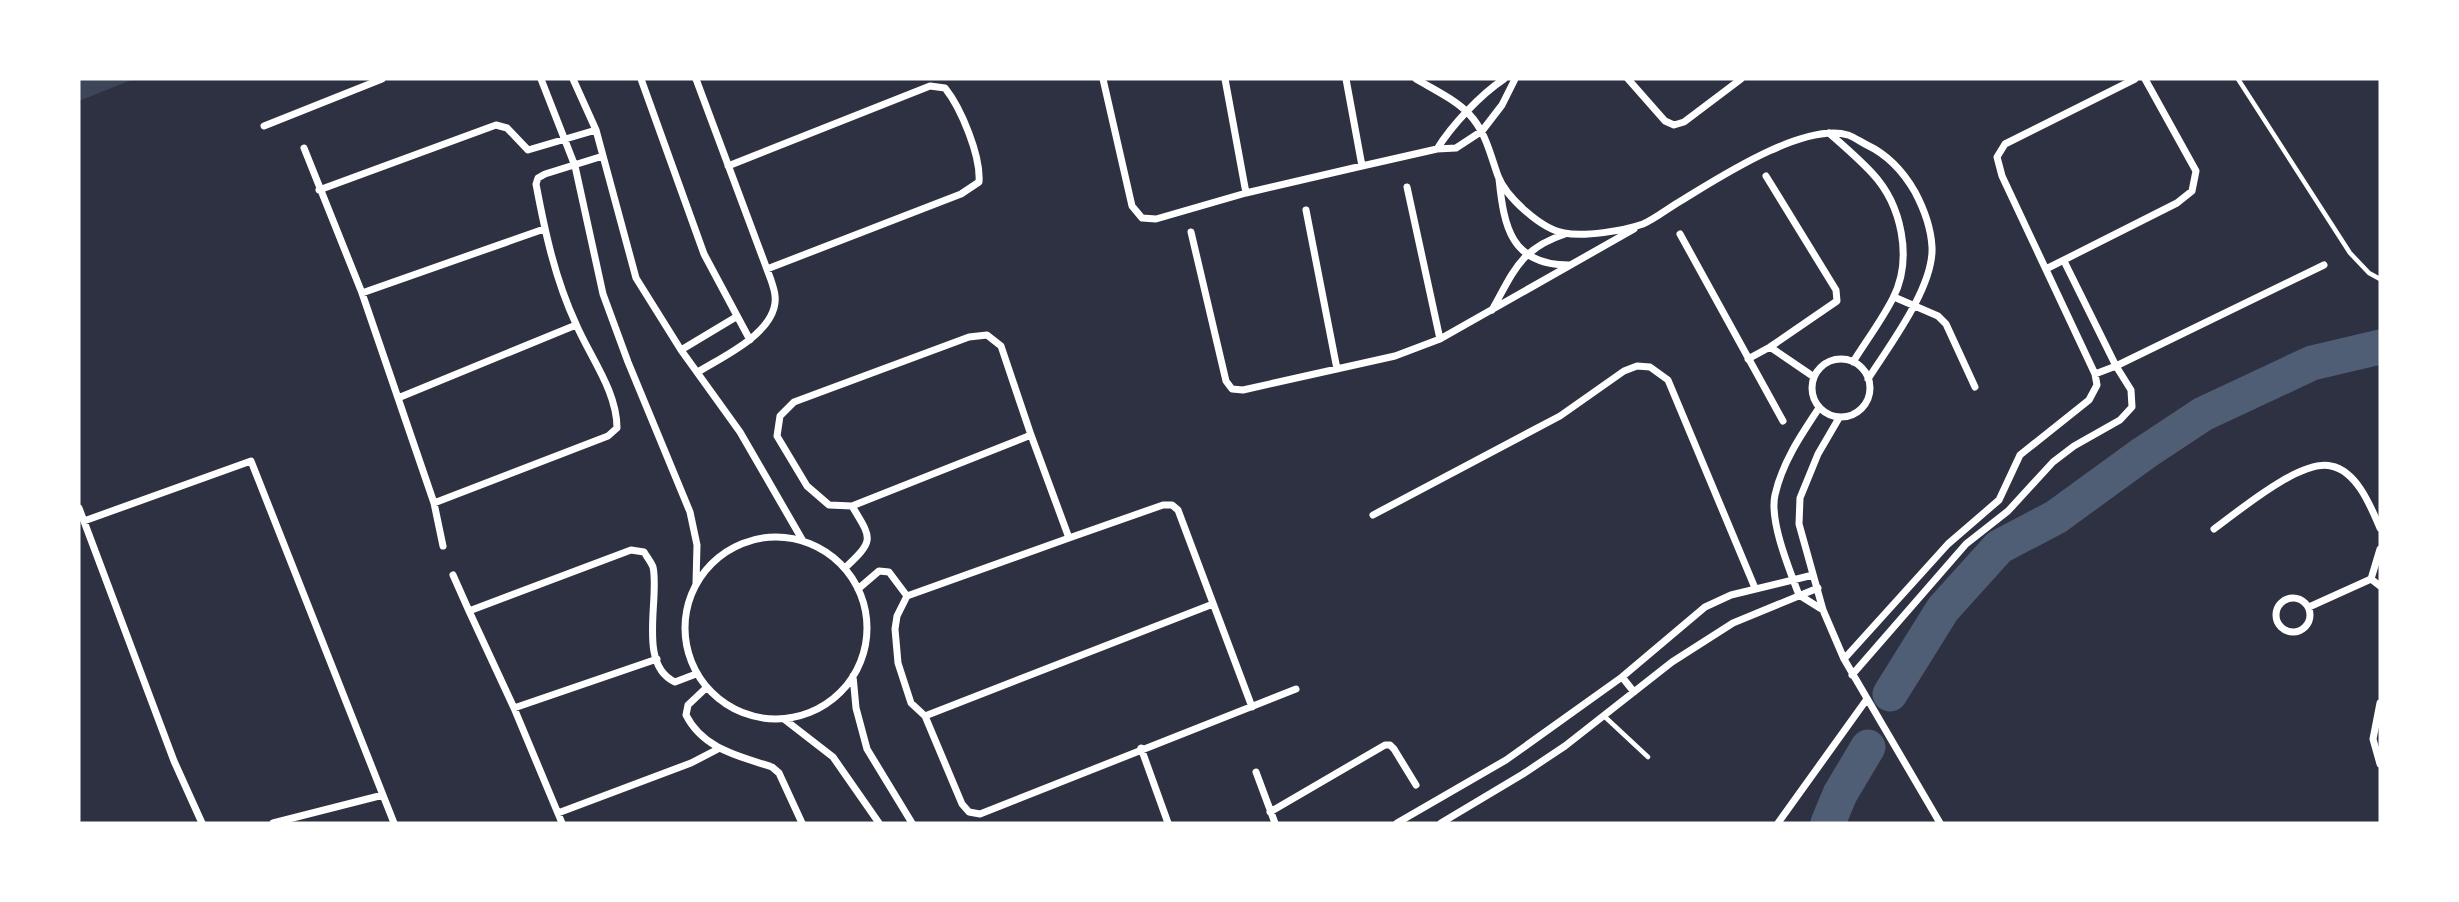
<svg xmlns="http://www.w3.org/2000/svg" width="2459" height="902" viewBox="0 0 2459 902" font-family="'Fira Sans',sans-serif">
<rect width="100%" height="100%" fill="#2d3142"/>
<path fill="#3c4559" d="M79,79H134L79,101Z"/>
<g fill="none" stroke-linecap="round" stroke-linejoin="round">
<path stroke="#4f5d75" stroke-width="35" d="M1890,694L1943,609L1999,547L2056,517L2144,453L2203,414L2312,363L2380,347
M1828,823L1840,794L1868,747"/>
<path stroke="#fff" stroke-width="4.5" d="M2238,79L2350,253L2369,273L2380,279
M1604,716L1648,757"/>
<path stroke="#fff" stroke-width="7" d="M541,79L575,166L603,294L628,362L690,512L697,545L696,583
M573,79L596,130L636,278L681,350L740,432L803,541
M641,79L704,254L750,340
M696,79L771,280C774,289 777,298 774,308C766,337 722,357 698,372
M1103,79L1132,206L1142,218L1156,219L1246,193L1362,166L1437,149L1456,148L1482,131L1502,105L1515,79
M1225,79L1246,193
M1346,79L1362,166
M1416,79C1433,89 1456,100 1469,114C1486,132 1490,154 1498,176C1506,197 1541,229 1564,233C1584,237 1623,231 1643,224C1655,219 1667,209 1679,202C1717,179 1803,122 1848,135C1854,137 1861,142 1867,145C1888,155 1903,171 1915,192C1924,209 1931,228 1932,247C1934,287 1889,346 1868,379
M1628,79L1665,121L1674,125L1684,122L1741,79
M264,126L382,79
M1829,133C1844,146 1859,159 1872,173C1902,205 1913,259 1893,298C1882,320 1866,341 1853,362
M304,148L362,293L434,503L443,546
M1437,149C1452,125 1480,95 1504,79
M728,166L930,86L945,88C961,108 981,156 979,182L961,194L767,269
M1499,179C1504,227 1511,265 1569,265
M1407,187L1440,339
M319,190L496,125L507,128L528,150L596,130
M1306,210L1337,369
M1191,232L1226,381L1232,389L1243,390L1395,356L1440,339L1634,229
M1680,234L1783,421
M2046,269L2177,203L2192,191L2196,171L2145,79
M362,293L544,229
M1894,297L1938,316L1946,324L1975,387
M1492,310C1514,271 1520,249 1565,234
M1770,347L1814,377
M681,350L736,317
M1748,359L1770,347L1837,301L1836,290L1766,176
M1812 388a29 29 0 1 1 58 0a29 29 0 1 1-58 0Z
M2095,374L2116,366L2324,265
M398,398L576,325
M1819,408C1801,435 1782,463 1775,495C1769,521 1790,571 1799,595L1823,610
M1839,418L1818,454L1800,498L1799,524L1823,610L1844,659L1940,823
M1031,435L852,506L829,505L807,486L777,436L780,416L794,402L969,337L987,335L1001,346L1031,435L1069,538L907,596L897,616L895,629L898,663L911,703L925,716L962,804L969,812L980,814L1296,689
M434,503L608,436L617,428C617,391 590,357 576,324C555,279 545,232 536,184L538,178L545,174L603,156
M79,508L174,761L202,823
M1373,515L1560,416L1624,371L1637,366L1650,367L1668,380L1755,588
M84,521L251,461L394,823
M2214,529C2239,511 2300,459 2331,466C2357,471 2371,507 2380,528
M685 628a91 91 0 1 1 182 0a91 91 0 1 1-182 0Z
M1069,538L1163,505H1172L1178,510L1252,707
M2380,549L2371,579L2380,586
M845,568C875,540 872,539 852,506
M453,575L469,611
M858,589L879,571L889,572L907,596
M2276 615a17 17 0 1 1 34 0a17 17 0 1 1-34 0Z
M2309,607L2371,579
M1844,659L1948,544L1999,500L2020,455L2089,400L2097,385L2095,374L2002,176L1997,157L2005,144L2135,79
M1852,675L1966,544L2008,511L2053,462L2074,446L2120,420L2132,407L2131,390L2116,366L2064,261
M853,676L856,708L867,749L912,823
M1622,677L1634,692
M706,688L688,705L686,715C703,749 739,756 772,767L779,773L802,823
M2380,703L2373,739L2380,764
M514,708L657,659
M925,716L1213,604
M784,719L833,757L879,823
M1141,748L1168,823
M1256,772L1275,823
M1270,812L1385,745H1390L1394,749L1416,785
M558,813L691,763L718,749
M273,823L383,795
M562,823L514,708L469,611L631,550L644,552C647,557 651,562 653,567C660,598 637,665 675,682L696,674
M1397,823L1506,760L1622,677L1705,607L1731,595L1813,575
M1441,823L1523,774L1565,746L1672,662L1733,623L1818,588
M1778,823L1867,699"/>
</g>
<rect width="2459" height="902" fill="none" stroke="#ffffff" stroke-width="161"/>
</svg>
